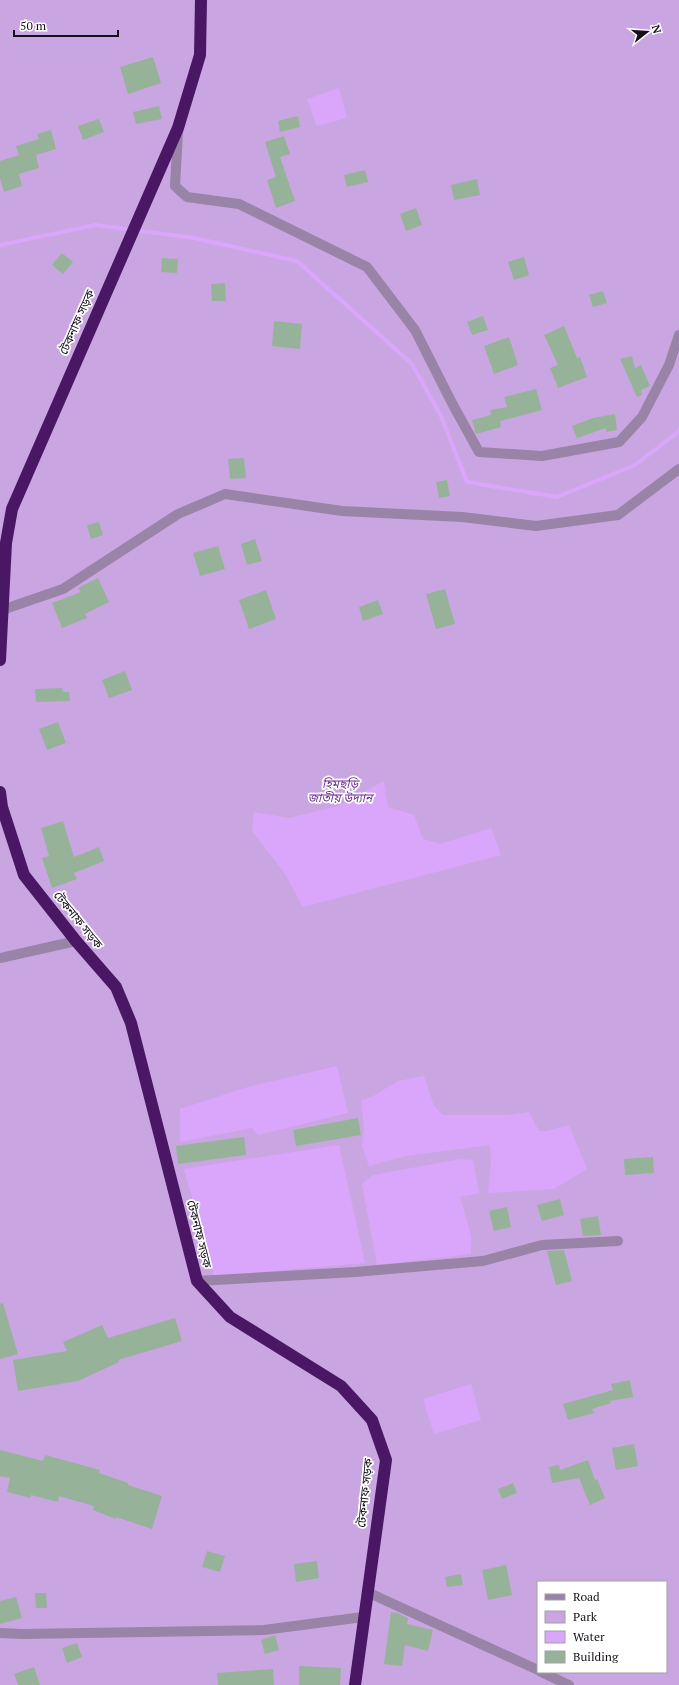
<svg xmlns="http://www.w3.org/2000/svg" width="679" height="1685" viewBox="0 0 679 1685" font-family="'PT Serif','Noto Sans Bengali',serif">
<rect width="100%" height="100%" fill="#ead7f8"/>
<path fill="#c9a6e1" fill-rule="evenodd" d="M0,0H679V1685H0ZM538,1582H666V1672H538Z"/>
<path fill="#daa6fc" d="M339,88L347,118L317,126L307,99Z
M384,781L388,807L414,815L423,839L440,844L491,828L501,855L303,907L285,874L252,831L254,812L289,818L338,806Z
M337,1066L348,1113L258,1135L252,1128L180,1142V1109L248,1087Z
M424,1076L434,1106L443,1115H509L529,1112L539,1131H547L569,1125L587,1169L554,1189L488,1193L491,1164L490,1145L406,1156L369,1166L362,1145L364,1128L361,1101L375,1095L398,1081Z
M339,1145L365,1263L214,1276L184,1169Z
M461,1159L473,1160L479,1193L460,1197L471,1236V1254L377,1265L362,1184L373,1175Z
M471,1384L481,1420L434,1434L423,1399Z"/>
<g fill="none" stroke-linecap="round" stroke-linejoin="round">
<path stroke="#daa6fc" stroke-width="4" d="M0,245L95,225L194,238L297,261L412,364L441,416L467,482L557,497L635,465L678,432L679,429"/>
</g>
<path fill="#96b399" d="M153,57L161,83L128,94L120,67Z
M159,106L162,119L136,124L133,112Z
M298,116L300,127L280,132L278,121Z
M99,119L104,132L83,140L78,126Z
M51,130L56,149L36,155L39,168L19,174L22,186L4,192L0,178V161L19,155L16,146L39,139L37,134Z
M284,136L290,154L280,157L295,201L276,208L267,180L276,177L265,142Z
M365,170L368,182L347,187L344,175Z
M477,179L480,195L454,200L451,185Z
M416,208L422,225L406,231L400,214Z
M62,253L73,262L63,274L52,265Z
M524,257L529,275L514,280L508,262Z
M162,258L178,259L177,273L161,272Z
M225,283L226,301H212L211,284Z
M603,291L607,303L593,307L589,295Z
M483,316L488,330L472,335L467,322Z
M274,321L302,324L300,349L272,346Z
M564,326L577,358L580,357L587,377L558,388L550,368L558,365L544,335Z
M509,337L518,365L494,374L484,346Z
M632,356L635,368L641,365L650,386L641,390L642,395L637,397L620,359Z
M536,389L542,410L500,421L501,427L476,434L472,420L491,415L490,410L507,407L504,397Z
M615,414L617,430L606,432V428L577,438L572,426L593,418Z
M244,458L246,478L230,479L228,459Z
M447,480L450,496L439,498L436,482Z
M99,522L103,535L91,539L87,525Z
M255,539L262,561L247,565L241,544Z
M218,546L225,569L200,576L193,553Z
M98,578L109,602L85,614L87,618L62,628L52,603L81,592L78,588Z
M445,589L455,624L436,629L426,594Z
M266,590L276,619L249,629L239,600Z
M378,600L383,614L363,621L359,607Z
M125,671L132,690L109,698L102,680Z
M62,688L63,692H69L70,701L36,702L35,689Z
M58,722L66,743L47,750L39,729Z
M63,821L74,857L99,847L104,861L74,873L77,879L52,888L42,858L49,856L41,828Z
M358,1118L361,1135L296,1146L293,1130Z
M244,1137L246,1155L178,1164L176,1146Z
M653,1157L654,1173L625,1175L624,1159Z
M560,1199L564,1215L542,1221L537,1205Z
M507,1207L511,1227L494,1231L489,1211Z
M598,1216L601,1235L583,1236L580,1219Z
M564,1250L572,1281L556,1285L547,1251Z
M3,1303L18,1354L0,1359V1304Z
M175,1318L182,1341L118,1360L119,1362L78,1381L18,1391L13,1360L67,1351L63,1342L102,1325L108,1338Z
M630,1380L633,1397L610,1401L611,1403L592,1409L594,1413L568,1420L563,1404L613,1390L611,1384Z
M634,1444L638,1466L616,1470L612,1448Z
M0,1450L43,1461L45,1455L100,1470L99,1473L128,1483V1485L162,1496L152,1529L116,1517V1519L93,1510L94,1506L59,1496L58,1502L31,1495L30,1498L7,1492L10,1478L0,1476Z
M588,1460L595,1480L597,1479L605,1498L590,1505L579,1478L552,1483L549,1467L559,1465L560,1470Z
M513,1483L517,1493L502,1499L498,1489Z
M207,1551L225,1556L220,1572L202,1567Z
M317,1561L319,1578L296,1582L294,1564Z
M506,1565L512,1595L488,1600L482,1570Z
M461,1574L463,1585L447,1587L445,1577Z
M35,1593H46L47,1608H36Z
M16,1597L22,1618L0,1624V1601Z
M391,1612L398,1613L408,1618L407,1624L433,1630L428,1651L405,1645L402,1666L384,1664Z
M275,1635L279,1650L265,1654L261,1640Z
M77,1643L82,1657L67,1663L62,1648Z
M299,1666L341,1668L340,1685H299Z
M34,1667L40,1685H18L14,1674Z
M273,1669L274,1685H218L217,1673Z"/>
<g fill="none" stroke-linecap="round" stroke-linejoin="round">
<path stroke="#9983a7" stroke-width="10" d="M178,132L175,186L187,197L239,204L367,267L415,330L453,405L479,452L542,456L619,442L642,417L669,365L679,335
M2,610L63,589L178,514L225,494L342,511L462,517L536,526L618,515L679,469
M0,958L76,941
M197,1281L355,1272L483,1261L542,1245L618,1241
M367,1592L538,1670
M0,1633L23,1634L264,1630L363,1617
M541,1672L569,1685"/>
<path stroke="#491763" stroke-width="12" d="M0,660L6,543L12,509L178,128L200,55L201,0
M0,792L2,807L24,875L76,941L116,987L131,1023L197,1281L230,1317L341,1386L372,1420L386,1460L355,1685"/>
</g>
<g text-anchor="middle" stroke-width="3.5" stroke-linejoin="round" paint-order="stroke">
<g font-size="12" fill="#160f1b" stroke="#fff">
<text transform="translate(77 322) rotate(-66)" y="4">টেকনাফ সড়ক</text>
<text transform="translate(78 920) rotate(51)" y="4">টেকনাফ সড়ক</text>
<text transform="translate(199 1234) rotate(76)" y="4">টেকনাফ সড়ক</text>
<text transform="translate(365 1493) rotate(-84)" y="4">টেকনাফ সড়ক</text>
</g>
<g font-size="12" font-style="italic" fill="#6d2e90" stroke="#fff">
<text x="340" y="788">হিমছড়ি<tspan x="340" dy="14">জাতীয় উদ্যান</tspan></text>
</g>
</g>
<rect x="537" y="1581" width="130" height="92" fill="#ffffff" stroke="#a29fa4"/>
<rect x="545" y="1594" width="20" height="6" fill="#9983a7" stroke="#a29fa4"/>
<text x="573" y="1601" font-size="12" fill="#160f1b">Road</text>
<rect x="545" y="1611" width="20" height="12" fill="#c9a6e1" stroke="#a29fa4"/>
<text x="573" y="1621" font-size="12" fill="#160f1b">Park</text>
<rect x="545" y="1631" width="20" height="12" fill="#daa6fc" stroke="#a29fa4"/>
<text x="573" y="1641" font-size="12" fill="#160f1b">Water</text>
<rect x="545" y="1651" width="20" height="12" fill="#96b399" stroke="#a29fa4"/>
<text x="573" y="1661" font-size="12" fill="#160f1b">Building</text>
<g transform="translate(647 32) rotate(73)" stroke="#ffffff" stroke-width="3" paint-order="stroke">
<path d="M0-3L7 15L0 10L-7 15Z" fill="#160f1b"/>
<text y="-6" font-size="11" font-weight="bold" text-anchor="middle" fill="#160f1b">N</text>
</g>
<path d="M14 30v6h104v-6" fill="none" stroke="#160f1b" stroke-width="2"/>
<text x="20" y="30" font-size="12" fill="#160f1b" stroke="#ffffff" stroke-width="3" paint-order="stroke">50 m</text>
</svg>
